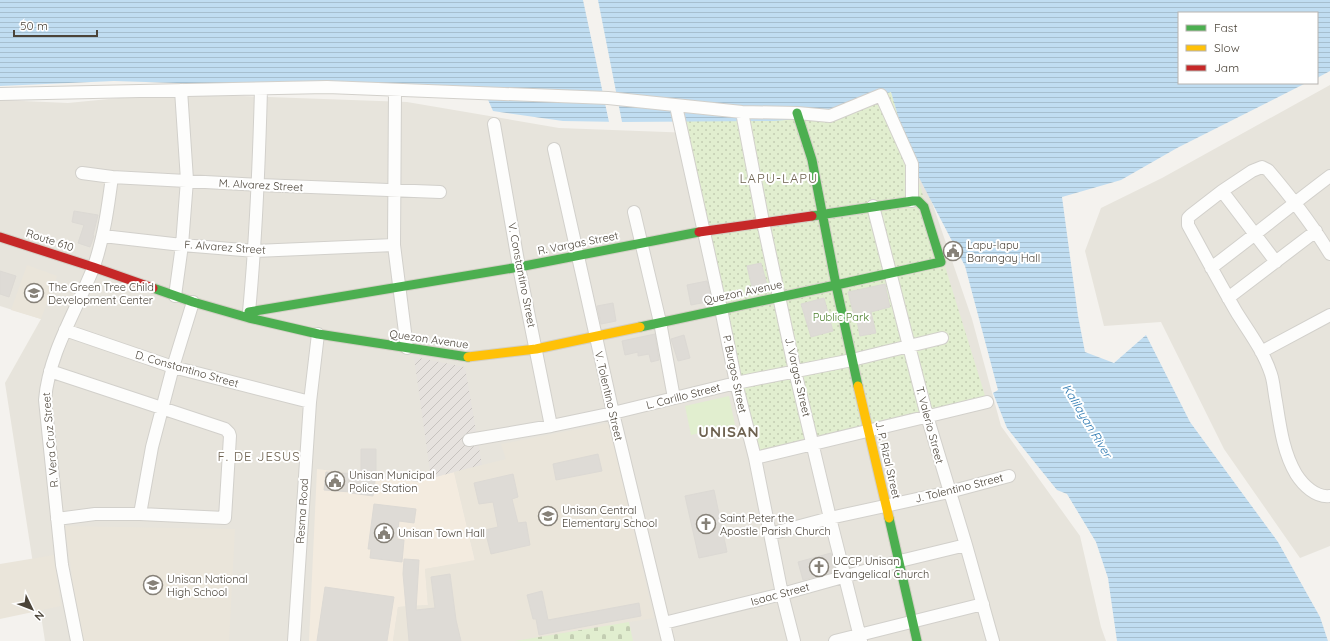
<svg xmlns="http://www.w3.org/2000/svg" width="1330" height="641" viewBox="0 0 1330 641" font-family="Quicksand,sans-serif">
<defs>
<pattern id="industrial-furrows" width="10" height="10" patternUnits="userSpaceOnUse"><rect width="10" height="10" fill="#e6e2de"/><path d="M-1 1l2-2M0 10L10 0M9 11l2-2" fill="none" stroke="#c7c3bf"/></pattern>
<pattern id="cemetery-stones" width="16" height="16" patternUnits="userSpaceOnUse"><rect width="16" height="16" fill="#e1eecf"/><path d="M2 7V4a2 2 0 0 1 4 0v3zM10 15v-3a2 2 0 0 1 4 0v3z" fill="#c3cdb2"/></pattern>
<pattern id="park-dots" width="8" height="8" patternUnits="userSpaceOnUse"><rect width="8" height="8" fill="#e1eecf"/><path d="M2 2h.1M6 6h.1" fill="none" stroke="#c3cdb2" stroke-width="1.8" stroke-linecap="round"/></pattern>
<pattern id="water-rules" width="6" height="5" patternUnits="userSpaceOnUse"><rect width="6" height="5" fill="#c0ddf1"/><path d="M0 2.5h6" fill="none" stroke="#a6bfcf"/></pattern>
</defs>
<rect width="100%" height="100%" fill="#f4f2ee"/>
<path fill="#e7e4dc" d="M1330,85V546L1300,558L1224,449L1161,322L1104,326L1085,251L1101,208L1162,178Z
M188,94L407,102L559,128L746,135L910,138L972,319L1001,426L1080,536L1101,627L1106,641H45L5,383L41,319L0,306V100L68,103L129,97Z"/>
<path fill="#f3ebdf" d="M317,469L417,482L454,472L475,561L425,569L428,605L398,607L393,641H309Z"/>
<path fill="url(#industrial-furrows)" d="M414,357L465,367L482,465L431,478Z"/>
<path fill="#eae5da" d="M27,265L57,276L41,319L11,310Z
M609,423L654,618L515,641H393L398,607L428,605L425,569L475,560L454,472L506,459L501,444Z
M65,526L235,529L229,641H81Z
M54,555L61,606L0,619V564Z"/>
<path fill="#e1eecf" d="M729,396L735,425L691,435L685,406Z"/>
<path fill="url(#cemetery-stones)" d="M629,622L633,641H515Z"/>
<path fill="url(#park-dots)" d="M891,92L987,402L755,458L676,106Z"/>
<path fill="url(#water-rules)" d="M0,0H1330V71L1317,78V13H1179V83H1306L1177,148L1121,180L1062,197L1078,316L1085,352L1114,363L1146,335L1190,422L1278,542L1320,617L1328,641H1117L1108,578L1096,542L1067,494L1057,490L1007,428L993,393L998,390L965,266L912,164L891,92L881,95L830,116L774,121L622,122L563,121L493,111L485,93L114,81L0,86Z"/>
<path fill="#f4f2ee" d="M583,0H598L622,122H609Z"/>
<path fill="#dedbd6" stroke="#dcd9d4" d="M74,211L98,215L93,235L94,236L90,247L78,243L84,225L72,222Z
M761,263L768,288L753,292L747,266Z
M0,271L16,276L9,297L0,294Z
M707,281L712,301L691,305L687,285Z
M885,284L890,307L871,312L876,333L860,336L856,316H854L848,292Z
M824,298L833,331L811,337L801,304Z
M613,303L616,321L601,324L597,306Z
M655,334L659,360L651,362L649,354L638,356V352L625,355L622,341Z
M684,335L690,358L678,361L671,339Z
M361,449H376V474L373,496L351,493V492L324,490L326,472L361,474Z
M598,454L602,471L556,480L553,464Z
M513,474L518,497L512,499L518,523L526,522L530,545L491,554L485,530L498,527L493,502L479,504L474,483Z
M714,490L727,552L699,558L685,496Z
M374,504L416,509L414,523L399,521L397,539L404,540L402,562L370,558L371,549H368Z
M831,553L836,571L803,580L798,562Z
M404,559L419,560L416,610L435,608L431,577L450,574L456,620L461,641H409L403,574Z
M325,587L394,597L387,641H317Z
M542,591L548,620L639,603L641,616L539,635L536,619H533L527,595Z"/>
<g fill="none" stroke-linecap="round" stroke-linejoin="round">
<g stroke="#d2d0cb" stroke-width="14">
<path id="street" d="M395,90L394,245L407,348
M0,94L327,87L608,98L742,112L797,113L830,116L881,95L912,164V201
M676,106L721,309L736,383L755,458L782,594L794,641
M742,112L763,222L795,371L830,518L861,641
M494,124L519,267L551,426
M554,149L613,413L668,641
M82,173L112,177L259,185L440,192
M1222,191L1276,262
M873,206L927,416L966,545L993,641
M634,212L660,322L674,398
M103,236L182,245L255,251L394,245
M1330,254C1312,224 1291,197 1268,170L1262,167L1252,171L1222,191L1191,215L1188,218V225C1204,254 1220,284 1237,313C1249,332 1264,352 1271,374C1274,383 1274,392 1276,401C1280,426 1283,452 1296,474C1303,485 1316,498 1330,496
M1211,268C1251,238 1290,206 1330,176
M175,296L182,245L187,180L181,90
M1228,298L1316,231
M249,312C256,238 259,164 261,89
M65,330L173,367L310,402
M1261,352L1330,315
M50,371L225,429L229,433L230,436L225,518L140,514H95L57,519
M469,440L551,426L613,413L736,383L852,360L942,338
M755,458L987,402
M140,514L152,447L173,367L193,302
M770,534L830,518L949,492L1009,476
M664,623L782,594L900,561L966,545
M77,641L62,565L45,400C49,352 77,310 94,266C104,237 108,207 112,177
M294,641L310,402L318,334
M835,641L983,604"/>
</g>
<g stroke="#d3cfc5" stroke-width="11">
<path id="fast" d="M797,113L812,160L836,285L941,262L924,207L918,201H913L812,216
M153,288L193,302L249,318L318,334L468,357
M249,318V312L519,267L699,232
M640,327L836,285L858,386
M889,518L917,641"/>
</g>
<g stroke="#d3cfc5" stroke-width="11">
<path id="slow" d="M468,357L536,349L640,327
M858,386L889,518"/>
</g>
<g stroke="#d3cfc5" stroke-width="11">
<path id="jam" d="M699,232L812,216
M0,237L93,267L153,288"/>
</g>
<use href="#street" stroke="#fdfdfc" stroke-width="12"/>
<use href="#fast" stroke="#4caf50" stroke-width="9"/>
<use href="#slow" stroke="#ffc107" stroke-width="9"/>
<use href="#jam" stroke="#c62828" stroke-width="9"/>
</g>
<defs>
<g id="civic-ring" transform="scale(1)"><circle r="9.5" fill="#fff" stroke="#868178" stroke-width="1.5"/><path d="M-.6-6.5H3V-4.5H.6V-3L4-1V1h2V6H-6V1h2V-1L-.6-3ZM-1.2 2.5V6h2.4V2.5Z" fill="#868178"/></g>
<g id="school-ring" transform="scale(1)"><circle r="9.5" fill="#fff" stroke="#868178" stroke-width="1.5"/><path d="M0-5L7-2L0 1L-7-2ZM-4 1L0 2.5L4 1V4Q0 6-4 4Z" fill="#868178"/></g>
<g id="church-ring" transform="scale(1)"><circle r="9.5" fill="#fff" stroke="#868178" stroke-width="1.5"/><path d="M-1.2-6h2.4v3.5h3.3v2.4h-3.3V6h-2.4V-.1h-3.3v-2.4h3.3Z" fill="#868178"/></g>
</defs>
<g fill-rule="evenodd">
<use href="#civic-ring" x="953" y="251"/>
<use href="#school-ring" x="34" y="293"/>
<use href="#civic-ring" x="335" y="481"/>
<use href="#school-ring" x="548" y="516"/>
<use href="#church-ring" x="706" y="524"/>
<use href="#civic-ring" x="384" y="533"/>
<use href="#church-ring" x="819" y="567"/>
<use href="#school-ring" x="153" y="585"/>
</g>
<g text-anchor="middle" stroke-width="4" stroke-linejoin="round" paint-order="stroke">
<g font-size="11" fill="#4b4439" stroke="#fff">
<text transform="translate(261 185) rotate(3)" y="4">M. Alvarez Street</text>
<text transform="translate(50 240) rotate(18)" y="4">Route 610</text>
<text transform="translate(578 243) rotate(-11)" y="4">R. Vargas Street</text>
<text transform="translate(225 247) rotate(4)" y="4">F. Alvarez Street</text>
<text transform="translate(522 275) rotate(79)" y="4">V. Constantino Street</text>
<text transform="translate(743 292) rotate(-12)" y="4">Quezon Avenue</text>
<text transform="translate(429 339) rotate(8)" y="4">Quezon Avenue</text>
<text transform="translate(187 369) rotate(16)" y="4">D. Constantino Street</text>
<text transform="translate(735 374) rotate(78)" y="4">P. Burgos Street</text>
<text transform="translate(798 377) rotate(77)" y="4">J. Vargas Street</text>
<text transform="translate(609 396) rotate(77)" y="4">V. Tolentino Street</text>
<text transform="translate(683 396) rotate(-14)" y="4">L. Carillo Street</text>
<text transform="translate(930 425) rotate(75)" y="4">T. Valerio Street</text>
<text transform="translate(50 440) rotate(-95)" y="4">R. Vera Cruz Street</text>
<text transform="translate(888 460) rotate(77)" y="4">J. P. Rizal Street</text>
<text transform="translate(959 488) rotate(-14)" y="4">J. Tolentino Street</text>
<text transform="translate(302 511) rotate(-86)" y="4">Resma Road</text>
<text transform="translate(780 594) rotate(-15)" y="4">Isaac Street</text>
</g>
<g font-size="11" fill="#4b4439" stroke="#fff" text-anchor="start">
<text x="967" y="249">Lapu-lapu<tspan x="967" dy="13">Barangay Hall</tspan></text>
<text x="48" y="291">The Green Tree Child<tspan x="48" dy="13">Development Center</tspan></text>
<text x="349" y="479">Unisan Municipal<tspan x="349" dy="13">Police Station</tspan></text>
<text x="562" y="514">Unisan Central<tspan x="562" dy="13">Elementary School</tspan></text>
<text x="720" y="522">Saint Peter the<tspan x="720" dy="13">Apostle Parish Church</tspan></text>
<text x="398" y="537">Unisan Town Hall</text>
<text x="833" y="565">UCCP Unisan<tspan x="833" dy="13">Evangelical Church</tspan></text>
<text x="167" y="583">Unisan National<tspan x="167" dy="13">High School</tspan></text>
</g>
<g font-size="11" fill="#4a7f2a" stroke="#fff">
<text x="841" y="321">Public Park</text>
</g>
<g font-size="12" font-style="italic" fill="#2e7ab2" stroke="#fff">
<text transform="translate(1087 421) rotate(59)" y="4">Kalilayan River</text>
</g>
<g font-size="13" letter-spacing="1" fill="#6e6250" stroke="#fff">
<text x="779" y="183">LAPU-LAPU</text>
<text x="259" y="461">F. DE JESUS</text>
</g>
<g font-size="15" font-weight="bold" letter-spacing="1" fill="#6e6250" stroke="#fff">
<text x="729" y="437">UNISAN</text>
</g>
</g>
<rect x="1178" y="12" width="140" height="72" fill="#ffffff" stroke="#b7b4b0"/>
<rect x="1186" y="25" width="20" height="6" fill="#4caf50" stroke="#b7b4b0"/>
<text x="1214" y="32" font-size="12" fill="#4b4439">Fast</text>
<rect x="1186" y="45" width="20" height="6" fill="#ffc107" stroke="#b7b4b0"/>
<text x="1214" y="52" font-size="12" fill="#4b4439">Slow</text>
<rect x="1186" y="65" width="20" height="6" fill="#c62828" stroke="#b7b4b0"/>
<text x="1214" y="72" font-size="12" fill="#4b4439">Jam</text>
<g transform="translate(32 609) rotate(133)" stroke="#ffffff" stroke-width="3" paint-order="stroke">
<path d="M0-3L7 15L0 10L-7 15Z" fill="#4b4439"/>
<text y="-6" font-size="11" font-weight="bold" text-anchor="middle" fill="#4b4439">N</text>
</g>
<path d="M14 30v6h83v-6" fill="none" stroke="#4b4439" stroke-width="2"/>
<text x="20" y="30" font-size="12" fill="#4b4439" stroke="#ffffff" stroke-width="3" paint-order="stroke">50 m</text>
</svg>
